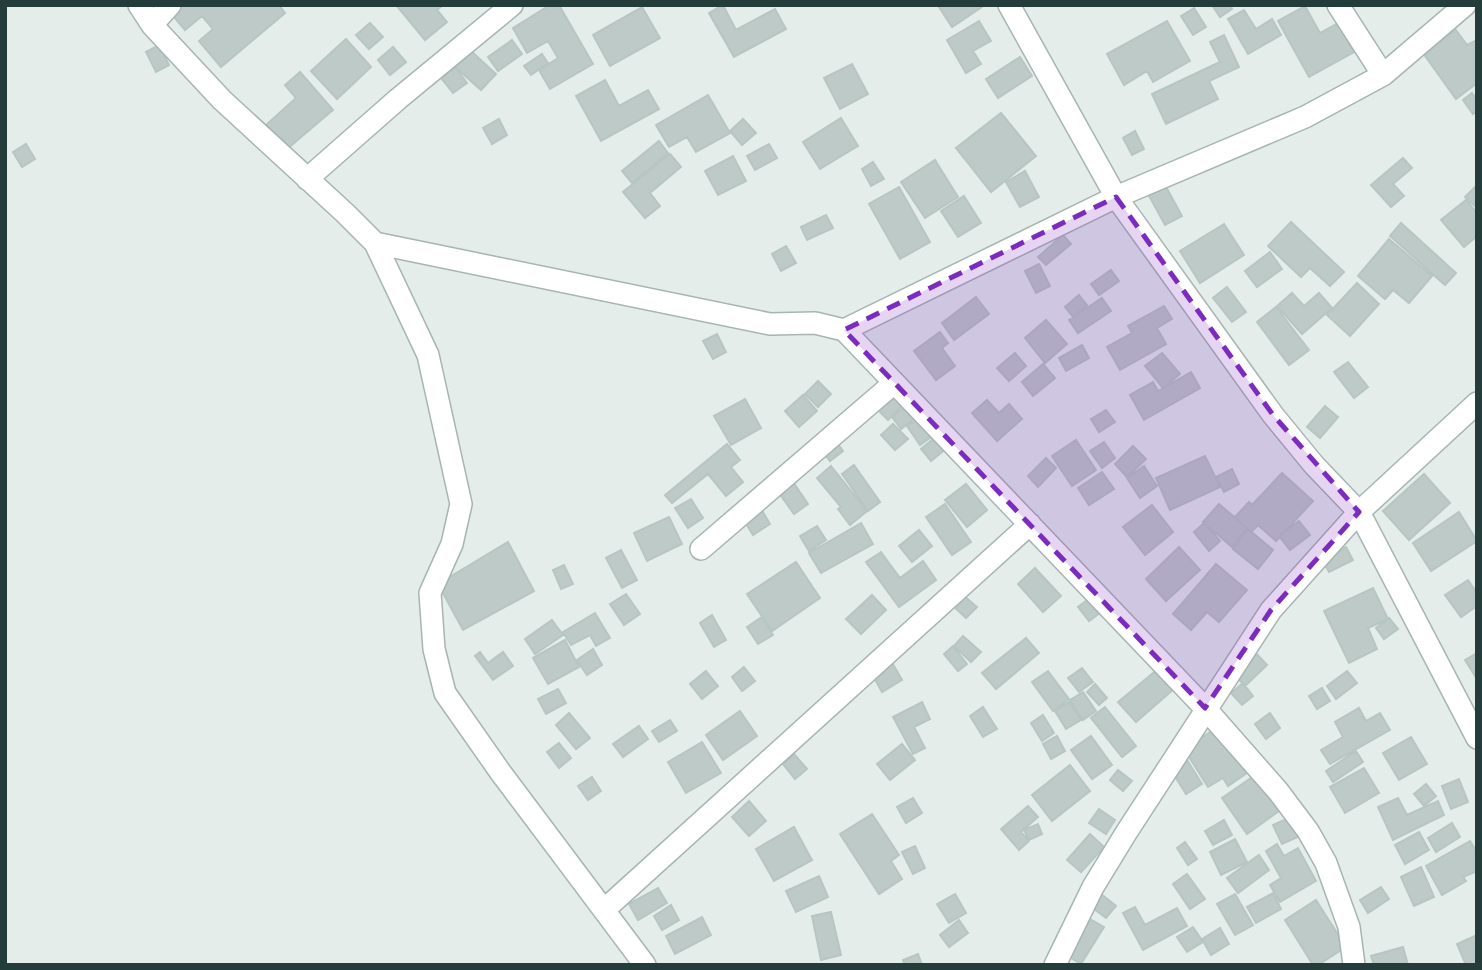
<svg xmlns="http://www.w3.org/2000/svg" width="1482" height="970" viewBox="0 0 1482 970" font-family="'Fira Sans',sans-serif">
<rect width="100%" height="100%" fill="#e4edea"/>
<path fill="#bdcac7" stroke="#b7c6c2" stroke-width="2" d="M164,5H279L285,13L221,67L199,41L213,29L202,16L185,30Z
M396,5H443L437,10L447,22L425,40Z
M550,5H559L593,64L550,89L539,70L558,58L548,41L527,53L513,28Z
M723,5L736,30L775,9L786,29L734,57L709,13Z
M942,5H981L982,7L952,27L939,7Z
M1212,5H1230L1232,9L1220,17Z
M1305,6L1320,33L1338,23L1354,52L1309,77L1278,21Z
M642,7L660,38L610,66L593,35Z
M1194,8L1206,27L1193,35L1181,16Z
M1244,10L1256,29L1272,19L1281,35L1248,54L1228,19Z
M979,21L991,41L973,51L981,64L966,73L947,40Z
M1167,21L1190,61L1153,82L1147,71L1124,85L1107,54Z
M370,23L383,37L369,49L356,35Z
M1456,30L1467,45L1477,40V83L1456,99L1423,53Z
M1224,35L1239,67L1209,81L1218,99L1166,124L1152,94L1220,62L1210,42Z
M346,39L371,67L337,99L311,71Z
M512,40L522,54L498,71L488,57Z
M159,45L169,65L156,72L146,52Z
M393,47L406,62L390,75L378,60Z
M470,50L496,74L481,90L454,66Z
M542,54L548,63L531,75L524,66Z
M1020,57L1032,76L998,98L986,79Z
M852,64L868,94L840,109L824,78Z
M455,67L467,83L453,93L441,78Z
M300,72L333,110L287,149L266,125L296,98L285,85Z
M605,80L619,106L648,90L659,109L601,141L576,96Z
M1472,93L1477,100V111L1473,114L1463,100Z
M708,95L730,133L696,152L687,137L669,147L656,125Z
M1001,113L1036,156L991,192L956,148Z
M841,118L858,146L820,169L803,142Z
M499,119L507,135L492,144L483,128Z
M743,119L756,133L742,145L730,131Z
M1135,131L1144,149L1132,155L1123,138Z
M659,141L668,153L632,183L622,171Z
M26,144L35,159L22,167L13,152Z
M769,144L777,158L755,170L747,156Z
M670,154L681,167L650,193L660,206L645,218L623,192Z
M733,156L746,181L718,195L705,171Z
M1403,158L1412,168L1393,184L1404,196L1391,207L1371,185Z
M935,160L958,197L925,218L901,182Z
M873,162L884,179L871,186L862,169Z
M1025,171L1039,197L1020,207L1006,182Z
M1165,185L1182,216L1165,225L1148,194Z
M1477,185V207H1476L1465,197Z
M899,187L930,242L900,259L869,204Z
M964,196L981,223L958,237L941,211Z
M1466,200L1477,213V236L1464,247L1441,220Z
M826,215L833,228L807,240L801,227Z
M1291,222L1344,272L1330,286L1310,268L1301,277L1268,246Z
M1401,223L1456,273L1445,285L1390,236Z
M1224,224L1244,255L1200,283L1180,251Z
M1063,235L1071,244L1046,265L1038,257Z
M1389,239L1432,276L1409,303L1393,290L1385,299L1358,276Z
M786,246L796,263L781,271L772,254Z
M1270,252L1282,269L1257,287L1245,271Z
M1039,264L1050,286L1036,293L1025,271Z
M1111,270L1119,281L1099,295L1091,284Z
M1357,283L1379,304L1350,336L1327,315Z
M1227,287L1246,312L1232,322L1213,298Z
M1292,293L1304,306L1319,293L1332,308L1302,334L1277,306Z
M1079,295L1087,305L1073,317L1065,307Z
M976,297L989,314L954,340L942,323Z
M1102,298L1111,311L1078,333L1069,320Z
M1164,306L1172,319L1157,328L1166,344L1120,370L1107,347L1132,333L1128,326Z
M1276,307L1309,350L1289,365L1257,322Z
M1046,320L1067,344L1045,363L1025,338Z
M940,332L948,343L942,348L955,366L936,380L914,351Z
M717,334L726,352L713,359L703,341Z
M1082,345L1089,358L1066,371L1059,358Z
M1015,353L1026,366L1009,381L997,368Z
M1162,353L1180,374L1163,388L1145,366Z
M1348,362L1368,387L1354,398L1334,372Z
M1043,364L1055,378L1033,396L1022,382Z
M1191,372L1200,388L1144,420L1130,395L1153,382L1158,391Z
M818,381L831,394L818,407L805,394Z
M887,385L904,403L888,420L870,402Z
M803,395L817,411L799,427L785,411Z
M745,399L761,428L731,445L714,416Z
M987,400L999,413L1009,404L1022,419L997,441L972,413Z
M909,403L919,415L901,429L892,417Z
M1325,406L1338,417L1320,438L1307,427Z
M1106,410L1115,422L1099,432L1091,419Z
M922,417L934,435L920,445L907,426Z
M893,424L908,439L895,450L881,435Z
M938,435L948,447L931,461L921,449Z
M833,437L843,451L830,461L819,447Z
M1076,440L1096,470L1072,486L1052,456Z
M1104,442L1115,458L1102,468L1090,451Z
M727,444L740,460L731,467L743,482L726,496L708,474L672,503L665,495Z
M1133,446L1146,459L1127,477L1115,464Z
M1205,456L1220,487L1170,510L1156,478Z
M1046,458L1056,468L1038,487L1028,476Z
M854,465L880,502L868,511L842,474Z
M831,466L867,511L850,525L838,509L841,507L817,478Z
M1144,466L1157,486L1140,498L1127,478Z
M1232,469L1239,484L1224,492L1216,477Z
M1102,472L1114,489L1089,505L1078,488Z
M1282,473L1313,501L1276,541L1258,525L1251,532L1235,517L1249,502L1252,505Z
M1424,474L1450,503L1409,540L1383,511Z
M789,476L808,504L794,514L774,486Z
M966,484L987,510L967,527L945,500Z
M691,499L703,518L688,528L675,508Z
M945,504L971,542L952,555L926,517Z
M1219,504L1247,528L1232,547L1203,522Z
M1152,505L1173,532L1145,555L1123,527Z
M760,507L770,524L753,535L742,517Z
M1459,512L1477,541L1431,571L1413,543Z
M669,517L682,544L647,561L634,533Z
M1299,521L1310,535L1290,550L1279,536Z
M861,523L873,544L821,573L809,553Z
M1204,523L1220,541L1209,551L1194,532Z
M817,526L826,540L809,551L800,536Z
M1248,529L1273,550L1258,569L1233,549Z
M919,530L932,546L912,562L899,546Z
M508,542L534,591L463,630L438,584Z
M1179,547L1200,570L1166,601L1146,579Z
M1346,547L1353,560L1329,572L1322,560Z
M621,550L637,580L622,588L606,558Z
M881,552L900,578L923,561L936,580L899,607L866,562Z
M796,562L820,598L772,631L747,594Z
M1216,564L1247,590L1219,622L1207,612L1191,630L1173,614Z
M564,565L573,584L561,589L553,570Z
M1035,568L1061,596L1043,612L1018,584Z
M1468,580L1477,593V606L1461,617L1445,595Z
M1373,588L1388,619L1368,628L1377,649L1349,663L1324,611Z
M626,594L640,614L624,625L610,604Z
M872,595L886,610L861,634L846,619Z
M963,595L977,607L966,618L953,606Z
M1094,595L1105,609L1089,621L1078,607Z
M595,613L610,638L596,646L590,635L571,645L563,632Z
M712,615L726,640L714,647L700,623Z
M762,617L773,635L758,644L747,627Z
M1389,618L1398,629L1384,639L1376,628Z
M552,620L563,635L535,654L525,639Z
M963,636L981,652L971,662L954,646Z
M1026,638L1039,653L996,689L982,673Z
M565,640L579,667L548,684L533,658Z
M953,646L967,664L958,671L944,654Z
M593,649L602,665L587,675L577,660Z
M1253,650L1267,665L1245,686L1231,671Z
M480,652L488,663L503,652L513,666L493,680L475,656Z
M886,652L902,680L882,692L866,663Z
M1477,653V679L1465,660Z
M744,667L755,681L742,691L732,677Z
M1082,668L1093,682L1079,692L1068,678Z
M1158,669L1175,688L1136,722L1118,702Z
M706,671L718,686L702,699L690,684Z
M1048,671L1069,699L1053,711L1032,682Z
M1347,671L1357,683L1336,699L1327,686Z
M1243,683L1253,696L1242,705L1231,693Z
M1095,684L1107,698L1099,705L1087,692Z
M1322,688L1330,701L1317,709L1309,696Z
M558,689L566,703L546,714L538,699Z
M1083,692L1096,711L1083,720L1070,700Z
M922,702L930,719L914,727L925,748L913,754L893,717Z
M1069,702L1081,720L1066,729L1055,711Z
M983,707L997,729L983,737L970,716Z
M1105,707L1136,746L1122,757L1091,718Z
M1359,708L1366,721L1380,713L1390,730L1330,764L1321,750L1343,737L1335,722Z
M740,711L757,736L723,760L706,735Z
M569,713L590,738L576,749L556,725Z
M1270,713L1280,728L1266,739L1255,724Z
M1043,715L1054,733L1042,741L1031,723Z
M670,720L677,731L659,742L652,731Z
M639,726L648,739L623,757L613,744Z
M1218,727L1247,773L1228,786L1223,778L1208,787L1184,749Z
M1057,736L1065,751L1051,759L1043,744Z
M1091,736L1112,765L1092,779L1071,750Z
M1411,737L1427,764L1399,780L1383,753Z
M702,742L721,773L686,793L668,762Z
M559,743L571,758L559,768L547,752Z
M902,744L915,760L890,780L877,764Z
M1356,751L1363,762L1333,782L1326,771Z
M794,754L807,769L795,779L783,764Z
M1187,760L1202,784L1186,794L1171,770Z
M1070,765L1090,791L1052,821L1032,795Z
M1364,768L1379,793L1345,813L1330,787Z
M1118,770L1132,781L1123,791L1110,780Z
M1254,776L1279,811L1247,834L1222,798Z
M592,777L601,791L588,800L578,786Z
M1459,779L1468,802L1451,809L1442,786Z
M1426,784L1436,796L1424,806L1414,794Z
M913,798L922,813L906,823L897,807Z
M1398,798L1407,815L1438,801L1444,815L1393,840L1378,807Z
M749,801L766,821L749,836L732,817Z
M1028,806L1038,817L1021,832L1029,841L1019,850L1001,829Z
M1099,809L1115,820L1106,834L1089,823Z
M872,814L899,855L891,861L902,879L879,894L840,834Z
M1291,817L1300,836L1282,844L1273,825Z
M1224,820L1232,835L1213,845L1205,831Z
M1452,823L1460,837L1436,852L1428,838Z
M1038,824L1042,834L1029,840L1024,830Z
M794,827L812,860L774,881L756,849Z
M1419,832L1429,850L1405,864L1395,845Z
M1090,834L1104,847L1081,872L1067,860Z
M1235,839L1247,862L1221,875L1210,852Z
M1470,841L1477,852V871L1463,877L1466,881L1442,895L1426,866Z
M1185,842L1197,859L1188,865L1177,848Z
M1277,844L1284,856L1298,848L1316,881L1280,902L1270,885L1281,878L1266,851Z
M915,846L925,868L913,874L902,852Z
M1259,855L1269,870L1238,893L1227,878Z
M1421,867L1434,897L1414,906L1401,877Z
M1187,874L1205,899L1190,909L1173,884Z
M819,876L828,897L796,912L786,891Z
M1381,887L1389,899L1368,913L1360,900Z
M658,888L667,903L638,920L629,904Z
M1273,893L1281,909L1256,923L1247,907Z
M955,894L966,913L949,923L937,904Z
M1101,894L1116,906L1106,918L1090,906Z
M1235,894L1253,925L1235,935L1217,904Z
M1316,900L1346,947L1318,965H1313L1285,920Z
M671,905L679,920L662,930L654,916Z
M1135,907L1145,925L1177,908L1187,926L1143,950L1123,913Z
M831,912L841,955L821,960L812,916Z
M1083,915L1104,927L1081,964L1061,952Z
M702,917L711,935L675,954L666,936Z
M959,920L968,933L949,947L940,935Z
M1193,927L1203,942L1187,952L1177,937Z
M1220,928L1229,944L1211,955L1202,939Z
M1477,935V965H1466L1457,944Z
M1403,947L1408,965H1374L1371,956Z
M918,954L922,965H905L903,960Z"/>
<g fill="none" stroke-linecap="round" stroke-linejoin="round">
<g stroke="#a7b5b2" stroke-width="24">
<path id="minor" d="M139,5L152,25L222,100L345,213L375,243L428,355L461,504L452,544L430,593L434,649L445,693L501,773L645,965
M1009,5L1116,197L1273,415L1314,465L1359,512L1477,738
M1338,5L1383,75
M152,25L170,5
M307,179L398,99L512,5
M375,243L770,324L815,323L844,330L1205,708L1278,791L1308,831L1326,863L1349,927L1354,965
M844,330L1116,197L1305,117L1383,75L1465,5
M701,549L894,383
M604,910L1030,524
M1055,965L1093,887L1126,833L1271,610L1359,512L1477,403"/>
</g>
<use href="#minor" stroke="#fff" stroke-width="21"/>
</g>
<path fill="#7b2cbf" fill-opacity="0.2" stroke="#7b2cbf" stroke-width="5" stroke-dasharray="14 9" stroke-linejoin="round" d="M1116,197L1273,415L1359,512L1271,610L1205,708L844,330Z"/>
<rect width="1482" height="970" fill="none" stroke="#253d3a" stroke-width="14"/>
</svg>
